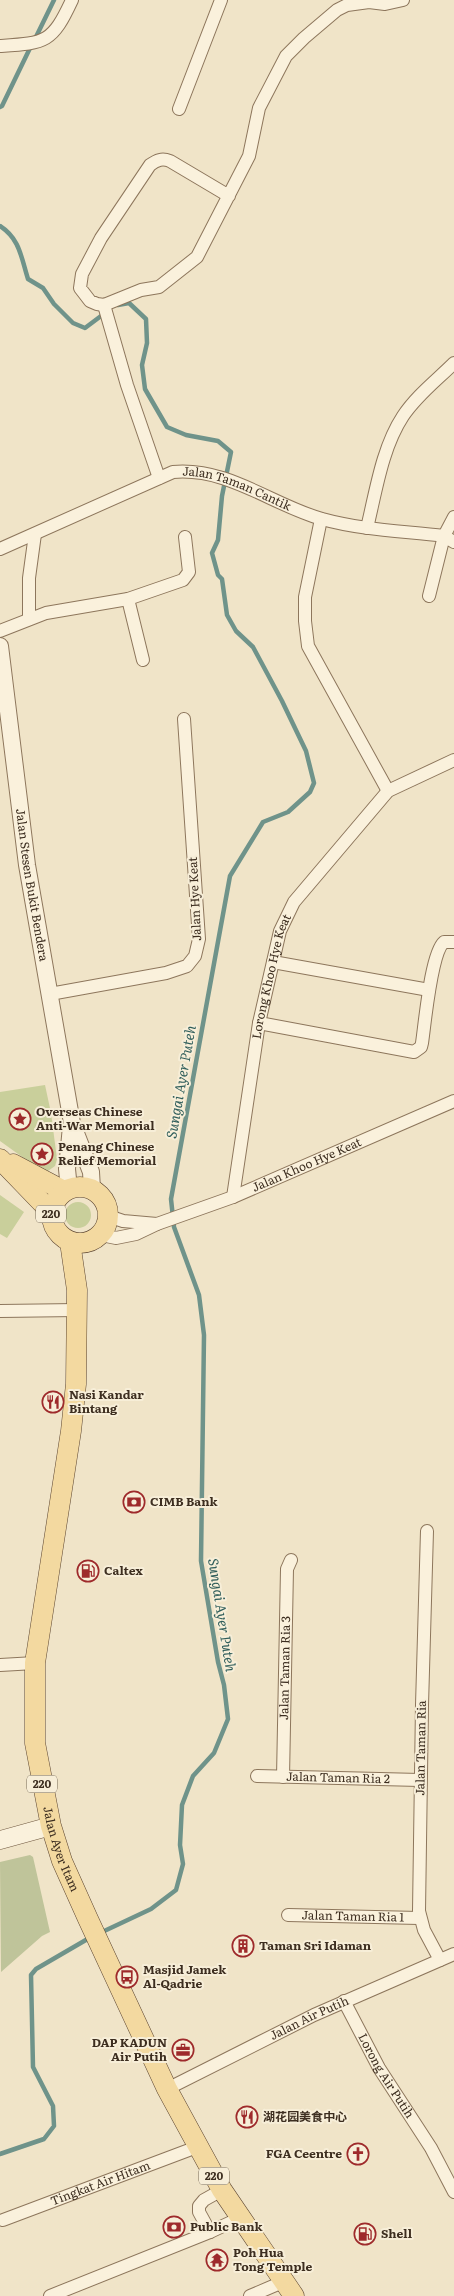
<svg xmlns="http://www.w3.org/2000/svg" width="454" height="2296" viewBox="0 0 454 2296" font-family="Literata,'Noto Sans SC',serif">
<rect width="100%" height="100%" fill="#f0e4c8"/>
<path fill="#c9cf9b" d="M45,1085L51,1113L57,1159L55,1166L48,1171L32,1164L0,1141V1092Z
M0,1195L24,1212L7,1238L0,1234Z
M65 1215a13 13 0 1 1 26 0a13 13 0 1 1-26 0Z"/>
<path fill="#bfc49a" d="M30,1855L33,1857L50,1932L42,1936L1,1972L0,1862Z"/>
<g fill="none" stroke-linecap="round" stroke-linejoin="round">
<path stroke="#6f938a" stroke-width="4.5" d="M35,39L54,0
M0,107L2,106L31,46
M0,226C20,239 21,257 28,279L43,288L54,304L73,323L85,328L105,313
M100,1933L151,1909L176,1890L183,1864L180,1845L182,1805L193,1776L214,1753L228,1719L224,1685L218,1662L201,1561L204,1335L199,1295L174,1227L171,1199L230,876L263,822L288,812L310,792L314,783L306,751L282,701L253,647L236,631L227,615L222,579L218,575L212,553L218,540L222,496L231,452L218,441L186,435L167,427L145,389L142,365L147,343L146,319L129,303L118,305
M0,2154L44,2139L54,2126L53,2106L33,2067L31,1975L36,1969L91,1937"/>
<g stroke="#8d765c" stroke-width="14">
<g id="minor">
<path d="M0,46C46,43 52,43 72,0"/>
<path d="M179,109L221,0"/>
<path d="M229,196L170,161C162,158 157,160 150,165L101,238L82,274L80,288L90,301L97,304L104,305L141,290L159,287L197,257L249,156L259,108L286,56L304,38L337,10L347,5L369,2L385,4L403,0"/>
<path d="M104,305L127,385L159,478"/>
<path d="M321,519L305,597V621L308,646L388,791"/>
<path d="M367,528C376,491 382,448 403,416C417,395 437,380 454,363"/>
<path id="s1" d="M0,549L173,472C228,467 272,505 322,519C362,530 403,531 444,536L454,517"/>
<path d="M429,596L444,536L454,542"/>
<path d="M128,599L143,660"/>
<path d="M29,618V578L35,534"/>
<path d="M0,631L46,613L128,599L183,580L189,572L185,537"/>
<path d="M273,962L429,990"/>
<path d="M50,994L166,973L187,966L195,956L199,939L184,719"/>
<path d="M259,1023L414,1052L421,1047L422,1043C425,1023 431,953 444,942H454"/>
<path id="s2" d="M233,1197L259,1023L280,931L294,902L388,791L454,760"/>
<path d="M108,1216L123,1221L157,1224"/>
<path id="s3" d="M101,1235L116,1238L136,1234L157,1224L233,1197L454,1101"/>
<path d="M0,1311L77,1310"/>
<path d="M427,1531L422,1705L419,1911L424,1930L440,1960"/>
<path d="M0,1665L35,1663"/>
<path id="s4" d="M257,1776L420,1780"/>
<path id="s5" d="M283,1777L287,1569L291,1560"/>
<path id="s6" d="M288,1915L419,1918"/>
<path id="s7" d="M344,2001L379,2068L431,2148L454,2192"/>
<path id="s8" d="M167,2089L314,2015L454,1954"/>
<path id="s9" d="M3,2220L197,2147"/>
<path d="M210,2232L199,2212V2206L204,2200L222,2190"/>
<path d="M50,2296L210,2232L240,2218"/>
<path d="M250,2296L285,2281"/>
</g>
</g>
<g stroke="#8d765c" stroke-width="18">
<g id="tertiary">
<path id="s10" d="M0,646L27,865L72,1123L91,1172L92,1189"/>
<path d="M69,1189L67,1169L71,1126"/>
</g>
</g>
<g stroke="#6f573f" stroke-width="19">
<path id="secondary" d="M0,1840L51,1826"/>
</g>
<g stroke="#5b4430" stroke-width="21">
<g id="primary">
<path d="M0,1159L51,1212"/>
<path d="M13,1164L64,1191"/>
<circle cx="80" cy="1215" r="28"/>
<path id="s11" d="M70,1242L77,1290L76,1384L71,1431L35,1663V1743L51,1826L62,1861L88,1919L167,2089L222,2190L294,2296"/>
</g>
</g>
<use href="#minor" stroke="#faf1dc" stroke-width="12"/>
<use href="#tertiary" stroke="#faf1dc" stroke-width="16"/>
<use href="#secondary" stroke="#faf1dc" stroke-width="18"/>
<use href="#primary" stroke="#f3d9a0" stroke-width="20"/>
</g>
<defs>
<g id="sight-ring" transform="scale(1.125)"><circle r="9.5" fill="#f7eed8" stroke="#9e2a2b" stroke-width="1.5"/><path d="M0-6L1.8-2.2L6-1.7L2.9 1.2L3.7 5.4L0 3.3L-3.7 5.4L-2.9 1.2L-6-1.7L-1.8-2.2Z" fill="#9e2a2b"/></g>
<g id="restaurant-ring" transform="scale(1.125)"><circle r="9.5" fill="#f7eed8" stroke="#9e2a2b" stroke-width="1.5"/><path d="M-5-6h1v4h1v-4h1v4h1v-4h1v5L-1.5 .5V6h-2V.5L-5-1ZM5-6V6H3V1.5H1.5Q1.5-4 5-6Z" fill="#9e2a2b"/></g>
<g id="bank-ring" transform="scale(1.125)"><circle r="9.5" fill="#f7eed8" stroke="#9e2a2b" stroke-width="1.5"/><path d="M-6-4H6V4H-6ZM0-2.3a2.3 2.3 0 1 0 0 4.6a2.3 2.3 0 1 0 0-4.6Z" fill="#9e2a2b"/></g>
<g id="fuel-ring" transform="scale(1.125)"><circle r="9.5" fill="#f7eed8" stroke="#9e2a2b" stroke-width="1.5"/><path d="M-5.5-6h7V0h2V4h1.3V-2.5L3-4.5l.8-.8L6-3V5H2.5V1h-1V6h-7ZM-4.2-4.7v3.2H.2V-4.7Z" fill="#9e2a2b"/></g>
<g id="building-ring" transform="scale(1.125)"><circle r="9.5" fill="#f7eed8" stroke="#9e2a2b" stroke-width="1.5"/><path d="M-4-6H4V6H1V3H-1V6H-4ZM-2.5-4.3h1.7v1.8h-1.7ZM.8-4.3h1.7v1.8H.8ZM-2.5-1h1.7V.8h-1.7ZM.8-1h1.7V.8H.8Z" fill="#9e2a2b"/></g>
<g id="bus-ring" transform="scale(1.125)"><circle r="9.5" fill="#f7eed8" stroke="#9e2a2b" stroke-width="1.5"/><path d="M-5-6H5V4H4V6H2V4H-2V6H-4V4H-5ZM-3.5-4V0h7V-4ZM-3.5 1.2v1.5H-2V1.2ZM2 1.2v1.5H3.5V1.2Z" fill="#9e2a2b"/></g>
<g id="office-ring" transform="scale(1.125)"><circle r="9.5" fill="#f7eed8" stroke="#9e2a2b" stroke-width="1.5"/><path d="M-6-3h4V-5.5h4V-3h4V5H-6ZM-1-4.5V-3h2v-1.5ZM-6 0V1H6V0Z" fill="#9e2a2b"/></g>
<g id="church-ring" transform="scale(1.125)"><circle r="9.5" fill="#f7eed8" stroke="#9e2a2b" stroke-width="1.5"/><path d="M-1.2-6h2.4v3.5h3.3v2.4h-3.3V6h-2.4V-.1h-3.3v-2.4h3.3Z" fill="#9e2a2b"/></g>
<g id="temple-ring" transform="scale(1.125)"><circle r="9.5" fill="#f7eed8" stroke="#9e2a2b" stroke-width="1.5"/><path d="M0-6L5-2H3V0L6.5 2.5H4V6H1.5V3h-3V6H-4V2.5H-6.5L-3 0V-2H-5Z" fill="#9e2a2b"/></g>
</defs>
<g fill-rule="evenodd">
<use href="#sight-ring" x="20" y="1119"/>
<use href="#sight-ring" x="42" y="1154"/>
<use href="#restaurant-ring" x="53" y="1402"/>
<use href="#bank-ring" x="134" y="1502"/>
<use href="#fuel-ring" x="88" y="1571"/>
<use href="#building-ring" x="243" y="1946"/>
<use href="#bus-ring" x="127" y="1977"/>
<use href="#office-ring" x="183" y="2050"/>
<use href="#restaurant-ring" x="247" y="2117"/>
<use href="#church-ring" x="358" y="2154"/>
<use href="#bank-ring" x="174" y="2227"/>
<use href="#fuel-ring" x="365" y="2234"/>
<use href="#temple-ring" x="217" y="2260"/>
</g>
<g text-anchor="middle" stroke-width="4" stroke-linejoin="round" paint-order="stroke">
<g fill="#f7eed8" stroke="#756857" stroke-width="1">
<rect x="36" y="1205.5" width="30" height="17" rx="4"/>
<rect x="27" y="1775.5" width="30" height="17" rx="4"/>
<rect x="199" y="2167.5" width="30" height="17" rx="4"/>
</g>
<g font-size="11" font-weight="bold" fill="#3d2e20">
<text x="51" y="1218">220</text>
<text x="42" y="1788">220</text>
<text x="214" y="2180">220</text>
</g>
<g font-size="12" fill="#3d2e20" stroke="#f7eed8">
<text dy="4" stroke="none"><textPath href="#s1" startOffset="256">Jalan Taman Cantik</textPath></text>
<text dy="4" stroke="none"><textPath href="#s10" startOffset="241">Jalan Stesen Bukit Bendera</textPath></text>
<text transform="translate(195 899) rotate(-93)" y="4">Jalan Hye Keat</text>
<text dy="4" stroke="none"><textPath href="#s2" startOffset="224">Lorong Khoo Hye Keat</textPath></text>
<text dy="4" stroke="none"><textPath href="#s3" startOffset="220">Jalan Khoo Hye Keat</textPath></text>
<text dy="4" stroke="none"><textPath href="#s5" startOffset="109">Jalan Taman Ria 3</textPath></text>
<text transform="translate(421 1748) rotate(-89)" y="4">Jalan Taman Ria</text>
<text dy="4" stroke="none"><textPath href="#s4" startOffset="81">Jalan Taman Ria 2</textPath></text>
<text dy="4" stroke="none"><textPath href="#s11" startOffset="614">Jalan Ayer Itam</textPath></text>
<text dy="4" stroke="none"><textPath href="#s6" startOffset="65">Jalan Taman Ria 1</textPath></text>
<text dy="4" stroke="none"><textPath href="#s8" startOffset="159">Jalan Air Putih</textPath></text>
<text dy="4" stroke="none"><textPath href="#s7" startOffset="86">Lorong Air Putih</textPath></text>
<text dy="4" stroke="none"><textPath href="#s9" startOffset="104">Tingkat Air Hitam</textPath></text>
</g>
<g font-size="12" font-weight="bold" fill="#3d2e20" stroke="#f7eed8" text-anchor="start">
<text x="36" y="1116">Overseas Chinese<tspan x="36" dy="14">Anti-War Memorial</tspan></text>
<text x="58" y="1151">Penang Chinese<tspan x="58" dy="14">Relief Memorial</tspan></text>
<text x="69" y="1399">Nasi Kandar<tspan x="69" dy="14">Bintang</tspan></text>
<text x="150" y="1506">CIMB Bank</text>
<text x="104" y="1575">Caltex</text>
<text x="259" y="1950">Taman Sri Idaman</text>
<text x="143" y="1974">Masjid Jamek<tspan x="143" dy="14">Al-Qadrie</tspan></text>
<text x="167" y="2047" text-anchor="end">DAP KADUN<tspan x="167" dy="14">Air Putih</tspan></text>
<text x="263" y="2121">湖花园美食中心</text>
<text x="342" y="2158" text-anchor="end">FGA Ceentre</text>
<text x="190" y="2231">Public Bank</text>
<text x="381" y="2238">Shell</text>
<text x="233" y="2257">Poh Hua<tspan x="233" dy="14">Tong Temple</tspan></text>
</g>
<g font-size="14" font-style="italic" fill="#2f5d5a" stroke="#f7eed8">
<text transform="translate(181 1082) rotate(-80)" y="5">Sungai Ayer Puteh</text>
<text transform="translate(222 1615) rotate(81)" y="5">Sungai Ayer Puteh</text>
</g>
</g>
</svg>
